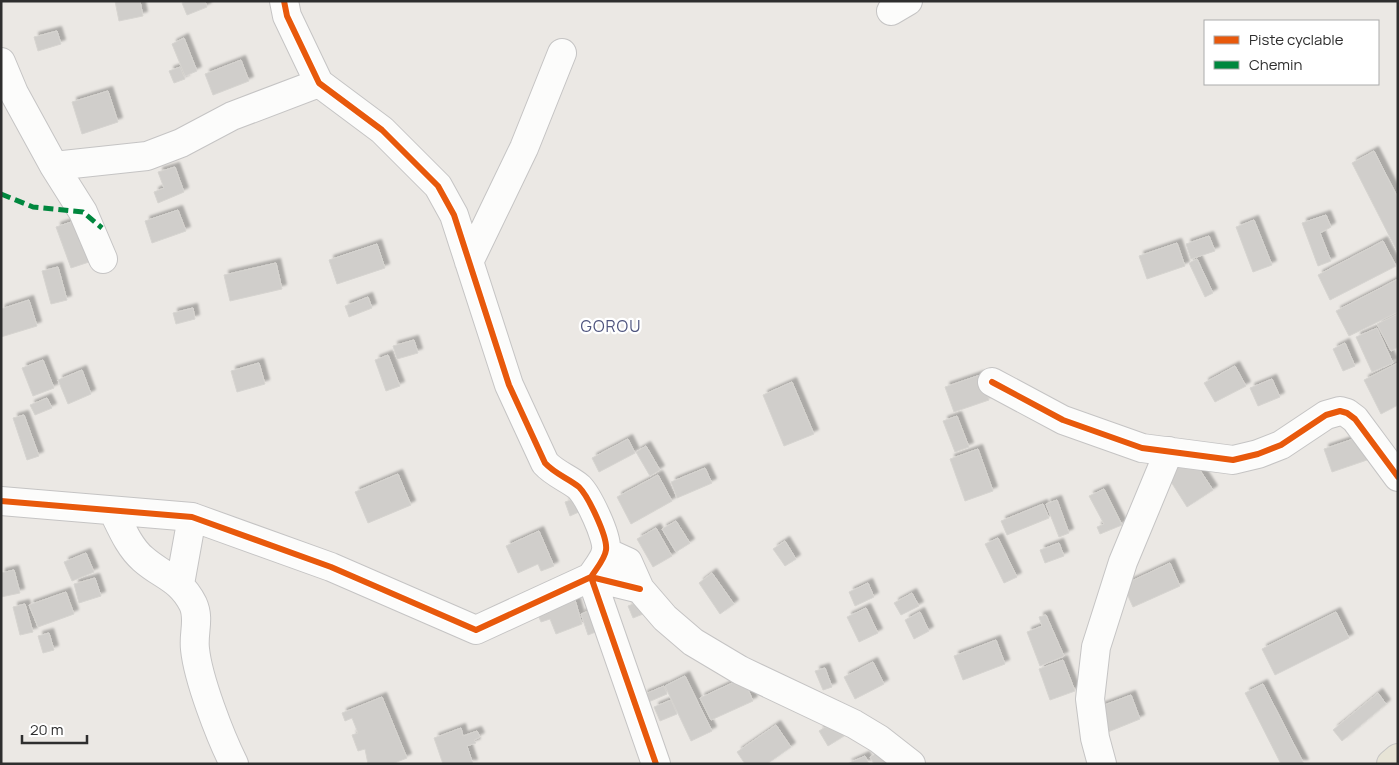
<svg xmlns="http://www.w3.org/2000/svg" width="1399" height="765" viewBox="0 0 1399 765" font-family="Manrope,sans-serif">
<defs>
<filter id="shadow"><feDropShadow dx="4.5" dy="-4.5" stdDeviation="1" flood-color="#0004"/></filter>
</defs>
<rect width="100%" height="100%" fill="#ebe8e4"/>
<path fill="#d0cecb" stroke="#d6d4d0" filter="url(#shadow)" d="M115,1H140L143,16L119,21Z
M187,1H205L207,7L187,15L182,3Z
M57,31L61,44L38,51L34,37Z
M184,38L197,71L185,76L172,44Z
M241,60L249,81L213,95L205,74Z
M180,67L185,79L174,83L169,71Z
M108,91L118,122L82,134L72,102Z
M1374,151L1398,198V253L1352,163Z
M175,167L184,192L158,203L154,192L164,188L158,172Z
M178,210L186,231L152,243L145,221Z
M1326,215L1331,227L1320,233L1331,261L1318,266L1302,223Z
M77,220L92,261L71,268L56,227Z
M1254,220L1272,265L1253,272L1236,227Z
M1209,236L1215,251L1191,259L1186,244Z
M1383,241L1396,266L1330,300L1318,275Z
M1177,243L1185,266L1147,279L1139,256Z
M377,244L385,268L337,284L329,260Z
M1197,259L1213,293L1205,297L1189,263Z
M276,263L282,289L230,301L224,275Z
M58,267L67,300L51,304L42,271Z
M1398,279V312L1349,336L1336,311Z
M368,297L372,308L349,317L345,306Z
M29,300L37,326L1,337V309Z
M193,308L195,319L176,324L173,313Z
M1398,314V347L1391,351L1377,324Z
M1377,328L1393,363L1372,372L1356,337Z
M414,340L418,353L397,359L393,346Z
M1345,343L1355,366L1343,371L1333,349Z
M388,355L400,386L386,391L375,360Z
M43,360L54,388L33,396L22,368Z
M259,363L265,384L237,392L231,371Z
M1398,363V405L1381,414L1364,380Z
M1235,366L1246,386L1215,402L1204,383Z
M82,370L91,394L68,404L58,380Z
M980,375L989,400L954,412L945,387Z
M1272,379L1280,397L1258,406L1250,388Z
M792,382L814,434L784,446L763,395Z
M47,398L52,408L35,415L30,405Z
M24,415L39,456L27,460L13,418Z
M957,416L969,447L955,452L943,421Z
M1362,436L1370,459L1332,472L1324,449Z
M628,439L635,453L599,472L592,458Z
M646,446L660,470L650,476L636,452Z
M978,449L993,491L965,501L950,459Z
M1192,458L1213,490L1187,507L1166,474Z
M705,468L712,483L677,498L671,482Z
M398,474L411,505L368,523L355,492Z
M658,475L672,501L631,524L617,497Z
M1104,489L1122,525L1100,534L1097,527L1104,524L1089,496Z
M576,498L581,511L570,516L565,502Z
M1057,500L1069,533L1059,537L1046,504Z
M1043,504L1049,518L1007,535L1001,521Z
M676,521L690,543L676,552L662,529Z
M656,528L672,556L653,567L637,539Z
M539,531L554,566L541,571L538,564L518,573L506,546Z
M998,538L1017,577L1004,583L985,544Z
M785,541L796,559L785,566L773,549Z
M1059,543L1064,556L1045,563L1040,550Z
M86,553L94,572L72,581L64,562Z
M1170,563L1180,586L1133,607L1123,585Z
M14,570L20,593L1,597V573Z
M712,573L734,604L720,614L699,583Z
M95,578L101,596L79,603L74,584Z
M868,583L874,597L855,606L849,592Z
M66,592L74,614L38,627L29,605Z
M573,593L582,624L556,634L550,619L541,622L535,608Z
M912,593L919,606L901,615L894,603Z
M643,600L648,612L633,618L628,606Z
M25,604L33,632L20,635L13,607Z
M598,608L606,628L588,635L581,614Z
M866,608L878,633L859,642L847,617Z
M920,612L929,631L914,639L905,620Z
M1336,612L1349,638L1275,675L1262,649Z
M1046,615L1064,656L1040,666L1027,632L1042,626L1039,617Z
M49,633L54,650L43,653L38,636Z
M996,640L1005,664L963,680L954,656Z
M1063,660L1075,691L1050,700L1039,669Z
M873,662L884,684L855,699L844,677Z
M825,668L832,687L823,690L815,671Z
M685,676L712,731L691,741L665,686Z
M743,678L753,701L711,720L700,698Z
M1263,684L1304,764H1281L1245,693Z
M664,686L667,694L646,703L643,695Z
M1378,693L1386,704L1342,741L1333,730Z
M1131,695L1140,719L1108,732L1099,707Z
M382,697L407,758L392,764H368L365,749L358,751L352,735L358,733L352,718L345,721L342,713Z
M671,700L677,714L660,721L654,707Z
M835,721L844,736L828,746L819,731Z
M776,725L791,747L767,764H745L737,752Z
M461,728L463,736L477,731L480,737L474,740L476,743L467,746L473,764H443L434,738Z
M883,750L890,764H874L870,757Z
M865,756L869,764H847Z"/>
<g fill="none" stroke-linecap="round" stroke-linejoin="round">
<g stroke="#c5c4c4" stroke-width="30">
<path id="minor" d="M284,1L287,16L319,83L382,130L438,186L454,215L509,385L545,463C555,474 568,478 579,487C588,496 608,537 606,550C605,559 596,569 591,577L640,589
M891,11L908,1
M1,62L14,93L54,166L83,212L103,259
M54,166L147,156L181,143L232,116L319,83
M469,262L524,148L562,53
M992,382L1063,420L1142,448L1233,460L1258,454L1281,445L1326,415L1340,411L1347,413L1355,419L1398,477
M1,501L192,517L331,567L476,630L591,577L656,764
M113,511C121,527 129,547 143,559C162,576 180,578 193,604C200,619 193,633 195,649C198,679 220,736 234,764
M606,552L628,562L640,589L665,618L693,642L740,670L854,724L879,739L911,764
M180,584L192,517
M1102,764L1095,738L1090,699L1096,647L1123,562L1169,451"/>
</g>
<g stroke="#c6c5c4" stroke-width="30">
<path id="major" d="M1391,764L1398,758"/>
</g>
<use href="#minor" stroke="#fcfcfb" stroke-width="28"/>
<use href="#major" stroke="#e7e4d6" stroke-width="28"/>
<path stroke="#00873e" stroke-width="5" stroke-dasharray="10 5" stroke-linecap="butt" d="M1,194L33,207L83,212L102,228"/>
<g stroke="#fff" stroke-width="9">
<path id="cycleway" d="M284,1L287,16L319,83L382,130L438,186L454,215L509,385L545,463C555,474 568,478 579,487C588,496 608,537 606,550C605,559 596,569 591,577L640,589
M992,382L1063,420L1142,448L1233,460L1258,454L1281,445L1326,415L1340,411L1347,413L1355,419L1398,477
M1,501L192,517L331,567L476,630L591,577L656,764"/>
</g>
<use href="#cycleway" stroke="#e8590c" stroke-width="6"/>
</g>
<g text-anchor="middle" stroke-width="4.5" stroke-linejoin="round" paint-order="stroke">
<g font-size="16" letter-spacing="1" fill="#4e547e" stroke="#fff">
<text x="611" y="332">GOROU</text>
</g>
</g>
<rect width="1399" height="765" fill="none" stroke="#2e2e2e" stroke-width="5"/>
<rect x="1204" y="20" width="175" height="65" fill="#ffffff" stroke="#ababab"/>
<rect x="1214" y="36" width="25" height="8" fill="#e8590c" stroke="#ababab"/>
<text x="1249" y="45" font-size="15" fill="#2e2e2e">Piste cyclable</text>
<rect x="1214" y="61" width="25" height="8" fill="#00873e" stroke="#ababab"/>
<text x="1249" y="70" font-size="15" fill="#2e2e2e">Chemin</text>
<path d="M22 735v8h65v-8" fill="none" stroke="#2e2e2e" stroke-width="2.5"/>
<text x="30" y="735" font-size="15" fill="#2e2e2e" stroke="#ffffff" stroke-width="4" paint-order="stroke">20 m</text>
</svg>
